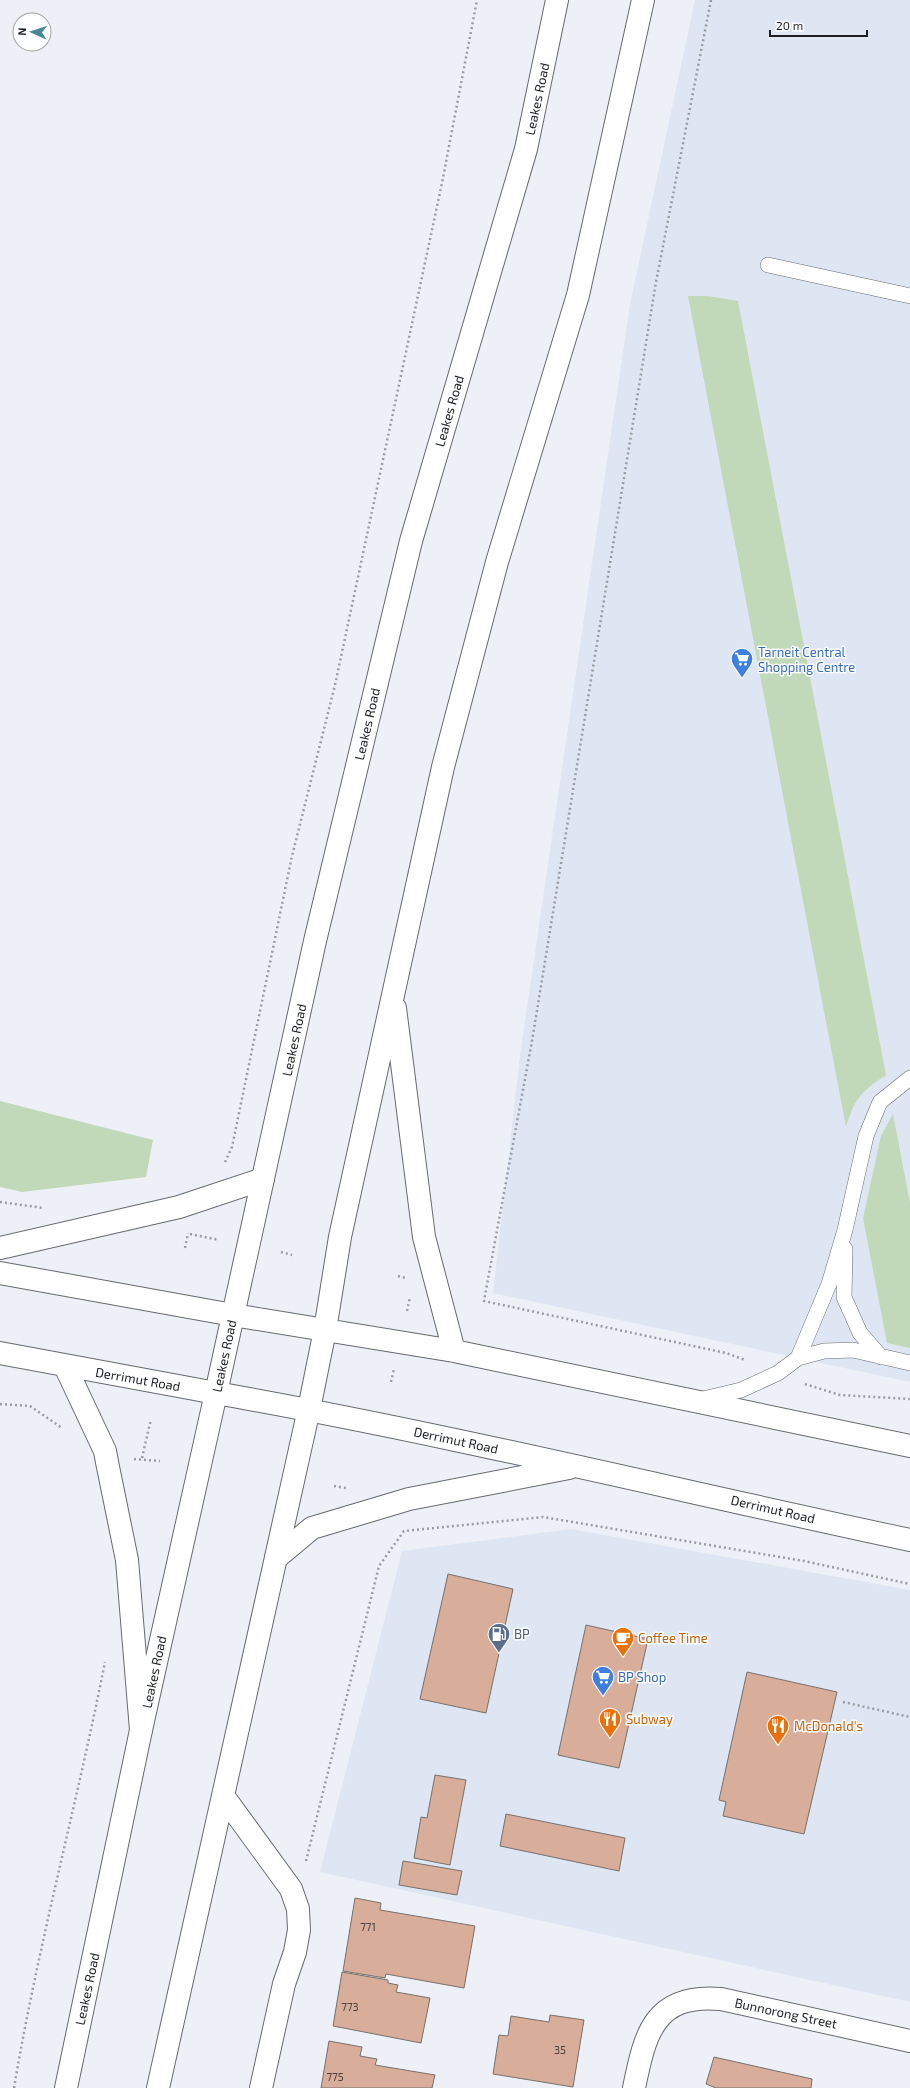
<svg xmlns="http://www.w3.org/2000/svg" width="910" height="2088" viewBox="0 0 910 2088" font-family="'Exo 2',sans-serif">
<rect width="100%" height="100%" fill="#edf1f7"/>
<path fill="#dee6f3" d="M695,0H910V1382L493,1293L520,1055L630,304Z
M571,1529L910,1590V2002L320,1872L402,1551Z"/>
<path fill="#c1d8b9" d="M688,296H708L738,301L886,1075C861,1091 854,1100 846,1127Z
M0,1101L153,1140L146,1177L22,1192L0,1187Z
M893,1114L910,1203V1348L887,1343L863,1218L881,1136Z"/>
<path fill="#d8ad9a" stroke="#77706d" d="M448,1574L513,1589L486,1713L420,1699Z
M586,1625L648,1639L619,1768L558,1755Z
M747,1672L837,1692L804,1834L723,1816L726,1802L719,1800Z
M435,1775L466,1780L450,1865L414,1858L421,1817L427,1818Z
M506,1814L625,1838L619,1871L500,1846Z
M403,1861L462,1871L457,1895L399,1885Z
M355,1898L381,1903L380,1910L475,1926L464,1988L386,1974L385,1978L343,1971Z
M342,1972L388,1980V1983L398,1985L396,1992L430,1998L421,2043L333,2026Z
M550,2015L584,2020L573,2087L493,2074L499,2035L508,2036L511,2016L549,2022Z
M329,2041L362,2047L360,2056L377,2059L375,2065L435,2075L432,2088H321Z
M714,2057L812,2079L811,2088H716L706,2084Z"/>
<g fill="none" stroke-linecap="round" stroke-linejoin="round">
<g stroke="#666a6f" stroke-width="16">
<path id="lane" d="M768,265L910,296
M845,1249L844,1297L860,1333L881,1357
M798,1358L824,1351L853,1350L910,1363
M699,1400L741,1390L778,1373L798,1358L829,1284L845,1230L866,1136L880,1102L910,1078"/>
</g>
<g stroke="#666a6f" stroke-width="24">
<path id="street" d="M224,1797L291,1889L298,1909L299,1930L295,1952L284,1984L261,2088
M634,2088C645,2034 654,1993 721,1999L910,2041"/>
</g>
<g stroke="#666a6f" stroke-width="24">
<path id="secondary" d="M66,2088L141,1730L216,1393
M158,2088L309,1409"/>
</g>
<g stroke="#666a6f" stroke-width="24">
<path id="primary" d="M0,1248L179,1207L263,1179
M0,1273L233,1315
M0,1353L216,1393
M65,1366L105,1451L107,1462L127,1560L141,1730"/>
</g>
<g stroke="#666a6f" stroke-width="24">
<path id="highway" d="M557,0L526,149L411,541L315,941L216,1393C449,1434 679,1491 910,1540
M395,1008L424,1237L454,1351
M233,1315L454,1351L910,1446
M309,1409L325,1330L340,1237L443,767L497,562L578,295L643,0
M276,1558L312,1528L409,1499L569,1468"/>
</g>
<path stroke="#999ca0" stroke-width="2.5" stroke-dasharray="2 3" stroke-linecap="butt" d="M711,0L656,282L532,1041L484,1301L726,1353L745,1360
M225,1162L232,1147L292,856L335,685L442,183L477,0
M0,1202L44,1208
M190,1234L219,1240
M185,1248L188,1233
M281,1252L292,1255
M398,1276L406,1278
M407,1311L410,1297
M391,1382L394,1369
M805,1384L840,1395L910,1399
M0,1404L30,1406L62,1428
M142,1458L151,1419
M134,1459L160,1461
M334,1486L346,1488
M843,1702L910,1717
M306,1861L379,1566L404,1531L543,1517L804,1561L910,1584
M14,2088C38,1945 77,1804 105,1662"/>
<use href="#lane" stroke="#fff" stroke-width="15"/>
<use href="#street" stroke="#fff" stroke-width="22"/>
<use href="#secondary" stroke="#fff" stroke-width="22"/>
<use href="#primary" stroke="#fff" stroke-width="22"/>
<use href="#highway" stroke="#fff" stroke-width="22"/>
</g>
<defs>
<g id="supermarket-pin" transform="scale(1.15)"><path d="M0 17L-7.5 6A9.5 9.5 0 1 1 7.5 6Z" fill="#3f7fe0" stroke="#fdfeff"/><path d="M-6-5.5h2.5l.6 2H6L4.5 2H-2.5L-4.4-4H-6ZM-1.5 3.2a1.3 1.3 0 1 0 .1 0ZM3 3.2a1.3 1.3 0 1 0 .1 0Z" fill="#fff"/></g>
<g id="fuel-pin" transform="scale(1.15)"><path d="M0 17L-7.5 6A9.5 9.5 0 1 1 7.5 6Z" fill="#5c6f8a" stroke="#fdfeff"/><path d="M-5.5-6h7V0h2V4h1.3V-2.5L3-4.5l.8-.8L6-3V5H2.5V1h-1V6h-7ZM-4.2-4.7v3.2H.2V-4.7Z" fill="#fff"/></g>
<g id="cafe-pin" transform="scale(1.15)"><path d="M0 17L-7.5 6A9.5 9.5 0 1 1 7.5 6Z" fill="#e8710a" stroke="#fdfeff"/><path d="M-5.5-4.5H6V0H3Q3 3.5 0 3.5H-2.5Q-5.5 3.5-5.5 0ZM3-3.2v2h1.7v-2ZM-6 4.5H4V6H-6Z" fill="#fff"/></g>
<g id="restaurant-pin" transform="scale(1.15)"><path d="M0 17L-7.5 6A9.5 9.5 0 1 1 7.5 6Z" fill="#e8710a" stroke="#fdfeff"/><path d="M-5-6h1v4h1v-4h1v4h1v-4h1v5L-1.5 .5V6h-2V.5L-5-1ZM5-6V6H3V1.5H1.5Q1.5-4 5-6Z" fill="#fff"/></g>
</defs>
<g fill-rule="evenodd">
<use href="#supermarket-pin" x="742" y="659"/>
<use href="#fuel-pin" x="499" y="1634"/>
<use href="#cafe-pin" x="623" y="1638"/>
<use href="#supermarket-pin" x="603" y="1677"/>
<use href="#restaurant-pin" x="610" y="1719"/>
<use href="#restaurant-pin" x="778" y="1726"/>
</g>
<g text-anchor="middle" stroke-width="3" stroke-linejoin="round" paint-order="stroke">
<g font-size="11" fill="#4c423f">
<text x="368" y="1931">771</text>
<text x="350" y="2011">773</text>
<text x="560" y="2054">35</text>
<text x="335" y="2081">775</text>
</g>
<g font-size="13" fill="#1d1f21" stroke="#fdfeff">
<text transform="translate(537 99) rotate(-78)" y="5">Leakes Road</text>
<text transform="translate(449 411) rotate(-74)" y="5">Leakes Road</text>
<text transform="translate(367 724) rotate(-77)" y="5">Leakes Road</text>
<text transform="translate(294 1040) rotate(-78)" y="5">Leakes Road</text>
<text transform="translate(224 1356) rotate(-78)" y="5">Leakes Road</text>
<text transform="translate(138 1379) rotate(10)" y="5">Derrimut Road</text>
<text transform="translate(456 1440) rotate(12)" y="5">Derrimut Road</text>
<text transform="translate(773 1509) rotate(13)" y="5">Derrimut Road</text>
<text transform="translate(154 1672) rotate(-78)" y="5">Leakes Road</text>
<text transform="translate(87 1989) rotate(-78)" y="5">Leakes Road</text>
<text transform="translate(786 2013) rotate(12)" y="5">Bunnorong Street</text>
</g>
<g font-size="13" fill="#366cbe" stroke="#fdfeff" text-anchor="start">
<text x="758" y="657">Tarneit Central<tspan x="758" dy="15">Shopping Centre</tspan></text>
<text x="618" y="1682">BP Shop</text>
</g>
<g font-size="13" fill="#4e5e75" stroke="#fdfeff" text-anchor="start">
<text x="514" y="1639">BP</text>
</g>
<g font-size="13" fill="#c56008" stroke="#fdfeff" text-anchor="start">
<text x="638" y="1643">Coffee Time</text>
<text x="626" y="1724">Subway</text>
<text x="794" y="1731">McDonald's</text>
</g>
</g>
<g transform="translate(32 32) rotate(273)"><circle r="19" fill="#fdfeff" stroke="#a3a5a6"/>
<path d="M0-3L7 15L0 10L-7 15Z" fill="#47889b"/>
<text y="-6" font-size="11" font-weight="bold" text-anchor="middle" fill="#1d1f21">N</text>
</g>
<path d="M770 30v6h97v-6" fill="none" stroke="#1d1f21" stroke-width="2"/>
<text x="776" y="30" font-size="12" fill="#1d1f21" stroke="#fdfeff" stroke-width="3" paint-order="stroke">20 m</text>
</svg>
